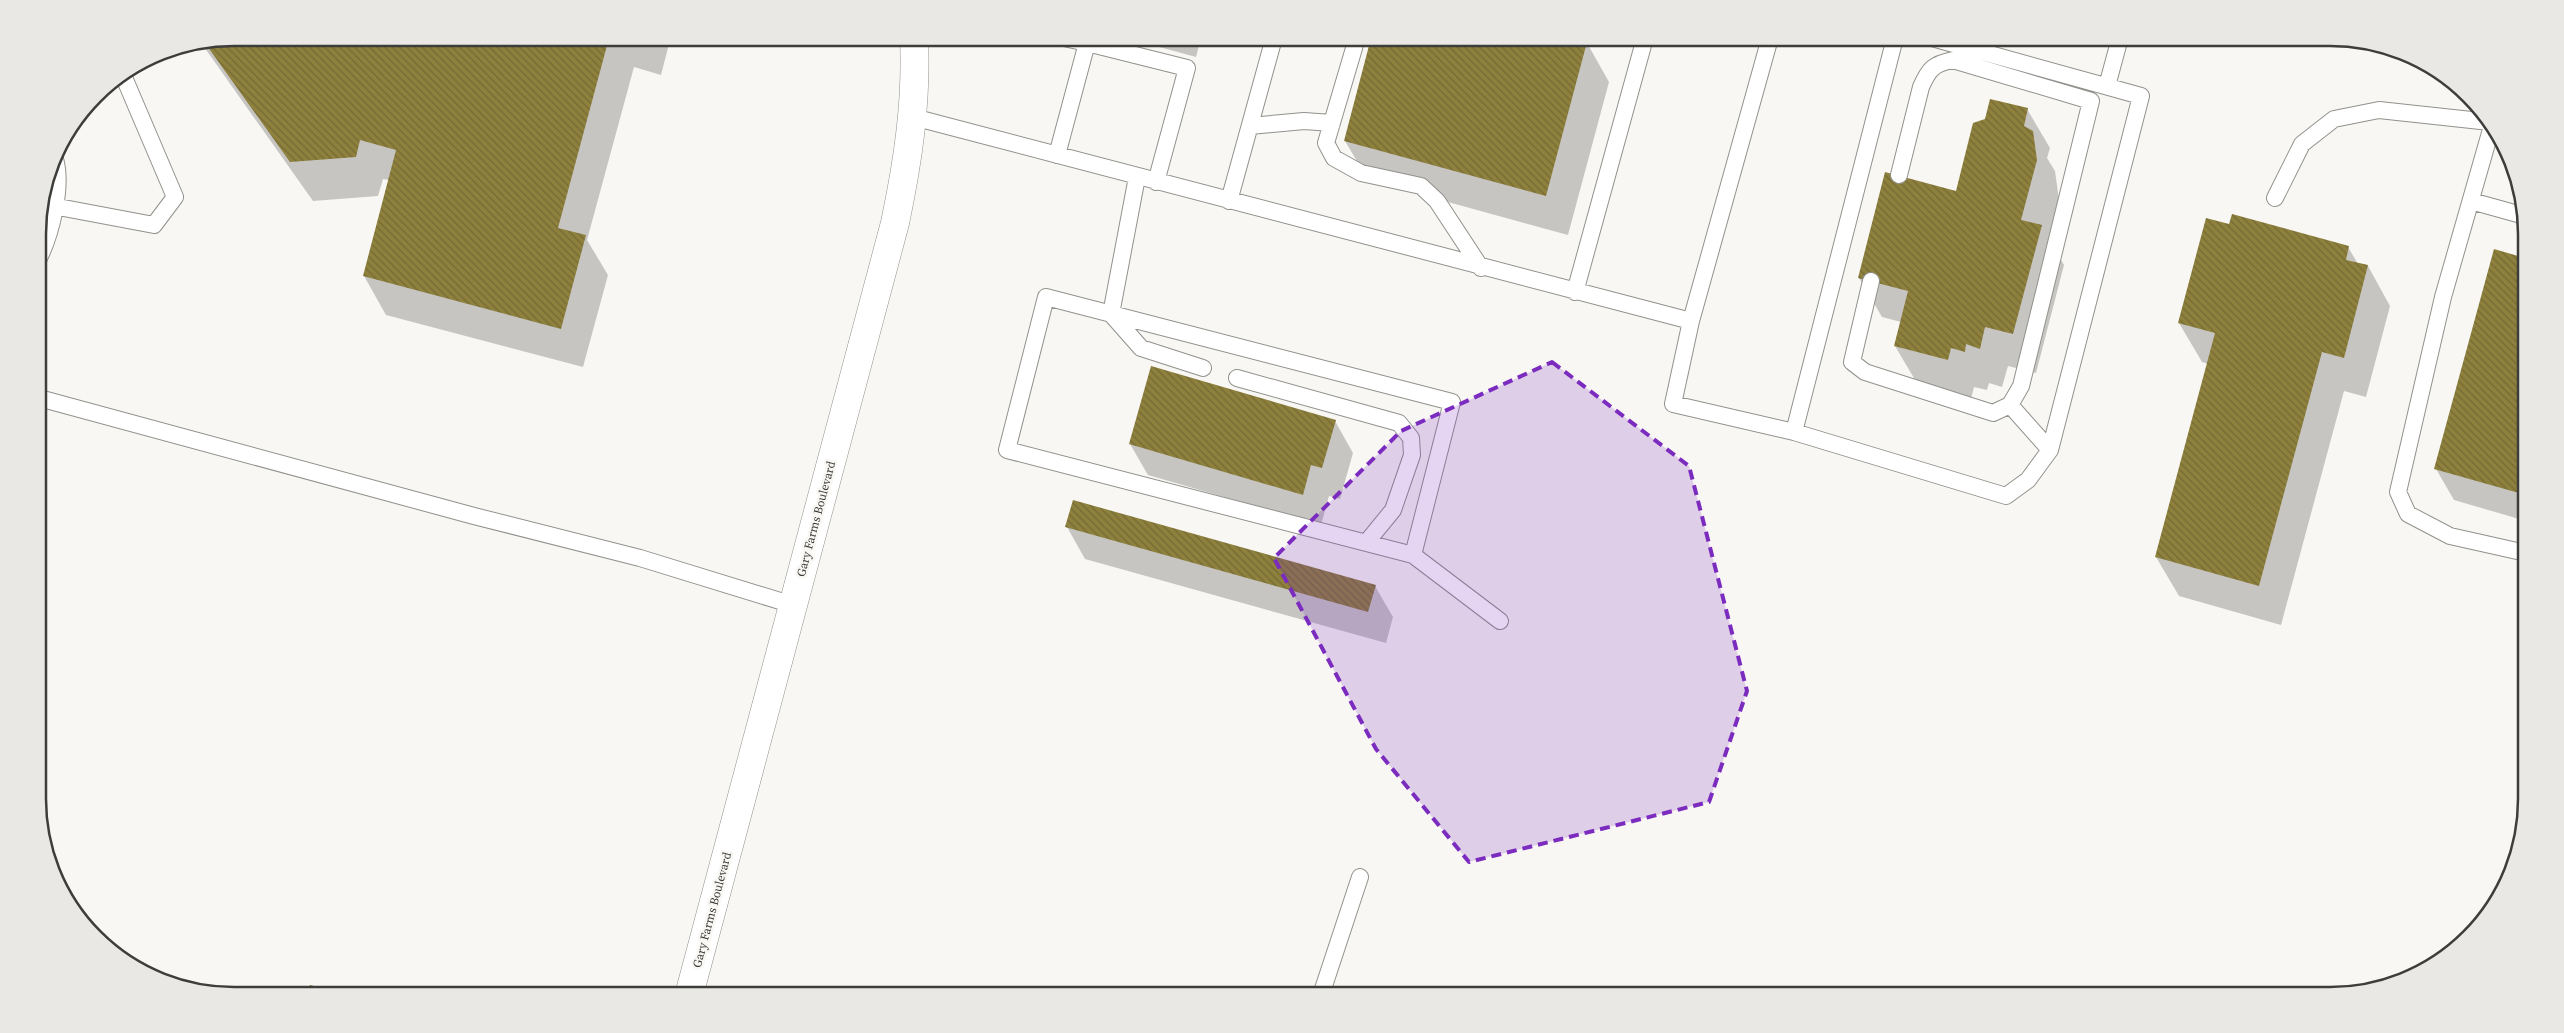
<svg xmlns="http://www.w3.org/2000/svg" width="2564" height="1033" viewBox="0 0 2564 1033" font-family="'Source Serif 4',serif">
<defs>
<pattern id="building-back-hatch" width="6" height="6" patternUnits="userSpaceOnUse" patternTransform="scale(1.25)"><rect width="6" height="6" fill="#8e803d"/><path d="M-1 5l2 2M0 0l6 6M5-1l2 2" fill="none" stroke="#756a34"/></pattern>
</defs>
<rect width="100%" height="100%" fill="#f8f7f3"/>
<path fill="#0003" d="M234,38H665L669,44L661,75L634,67L587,240L608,275L583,367L386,315L364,276L389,180L383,179L378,196L313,201L202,44Z
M1126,38H1201L1196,57Z
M1372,38H1566L1587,43L1609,82L1568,235L1368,180L1345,141Z
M2027,109L2050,148L2047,158L2055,171L2059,200L2049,239L2064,265L2036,373L2008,366L2002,387L1989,383L1987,390L1974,387L1971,399L1918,385L1895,346L1901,322L1882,317L1859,278L1957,192Z
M2230,225L2348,247L2358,264L2368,266L2390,306L2366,397L2344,391L2281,625L2179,596L2156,557L2208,364L2202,362L2179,323Z
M2525,259L2526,521L2454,500L2436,469Z
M1335,421L1353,453L1340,499L1329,496L1321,525L1148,475L1130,444Z
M1067,527L1375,586L1393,617L1386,643L1085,559Z
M311,986L346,995H309Z"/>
<path fill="url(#building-back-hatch)" d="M234,38H609L558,228L586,235L561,329L363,276L396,150L360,140L356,157L290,162L205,43Z
M1371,38H1571L1587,42L1546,196L1344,141Z
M1990,99L2028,108L2024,126L2033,131L2037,160L2021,220L2042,225L2013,334L1985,327L1980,349L1966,344L1965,352L1951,348L1948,360L1894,346L1908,291L1858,278L1885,172L1956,191L1973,123L1985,119Z
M2232,214L2349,246L2346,260L2368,265L2344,358L2322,352L2259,586L2155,557L2215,333L2178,323L2206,218L2229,224Z
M2494,249L2525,258L2526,495L2434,469Z
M1151,366L1336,420L1322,468L1311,465L1303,495L1129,444Z
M1073,500L1376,585L1368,612L1065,527Z
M310,985L349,995H307Z"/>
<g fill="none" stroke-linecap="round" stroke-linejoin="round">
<g stroke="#91918d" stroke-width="18">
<path id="lane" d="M1357,38L1326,143L1334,158L1361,173L1421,186L1437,201L1481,268
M1770,38L1691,321L1673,404L1794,432L2006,496L2028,480L2050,450L2141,96L1932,38
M1087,43L1187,68L1156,182
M2107,86L2120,38
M913,117L1691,321
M1250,126L1304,121L1332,123
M2492,126L2443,297L2398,492L2408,514L2450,536L2526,553
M1057,155L1087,43L1064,38
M1137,177L1111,314L1141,348L1203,368
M2275,198L2302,144L2334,119L2379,110L2490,122
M1229,201L1274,38
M2471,201L2525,216
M53,206L154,225L175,197L123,75
M38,260C51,235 63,187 55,159
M1871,281L1852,362L1865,372L1993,413L2010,405L2021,386L2091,101L1953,60C1933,64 1929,69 1921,87L1899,175
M1575,292L1645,38
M1237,378L1399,423L1411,438L1412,455L1393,510L1366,543
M39,398L474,516L640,558L793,605
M2010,405L2050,450
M1794,432L1895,38
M1413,555L1452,402L1046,297L1007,450L1413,555L1500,621
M1321,995L1360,877"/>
</g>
<g stroke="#91918d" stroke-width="29">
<path id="street" d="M689,995L895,223C908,161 917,101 914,38"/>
</g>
<use href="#lane" stroke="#fff" stroke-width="16"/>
<use href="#street" stroke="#fff" stroke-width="28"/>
</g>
<path fill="#7b2cbf" fill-opacity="0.2" stroke="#7b2cbf" stroke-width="4" stroke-dasharray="10 6" stroke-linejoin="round" d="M1552,362L1689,466L1747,691L1709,802L1469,862L1376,749L1274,558L1401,431Z"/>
<g text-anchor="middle" stroke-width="5" stroke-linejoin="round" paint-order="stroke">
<g font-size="12" fill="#3d3d3b" stroke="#f8f7f3">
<text transform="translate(816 519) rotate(-75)" y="4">Gary Farms Boulevard</text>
<text transform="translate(712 910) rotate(-75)" y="4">Gary Farms Boulevard</text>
</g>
</g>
<path d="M0 0H2564V1033H0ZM234 46H2330A188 188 0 0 1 2518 234V799A188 188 0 0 1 2330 987H234A188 188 0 0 1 46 799V234A188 188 0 0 1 234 46Z" fill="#e9e8e4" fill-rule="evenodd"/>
<path fill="none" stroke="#3d3d3b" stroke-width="2.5" d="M234 46H2330A188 188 0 0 1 2518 234V799A188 188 0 0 1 2330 987H234A188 188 0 0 1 46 799V234A188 188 0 0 1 234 46Z"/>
</svg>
